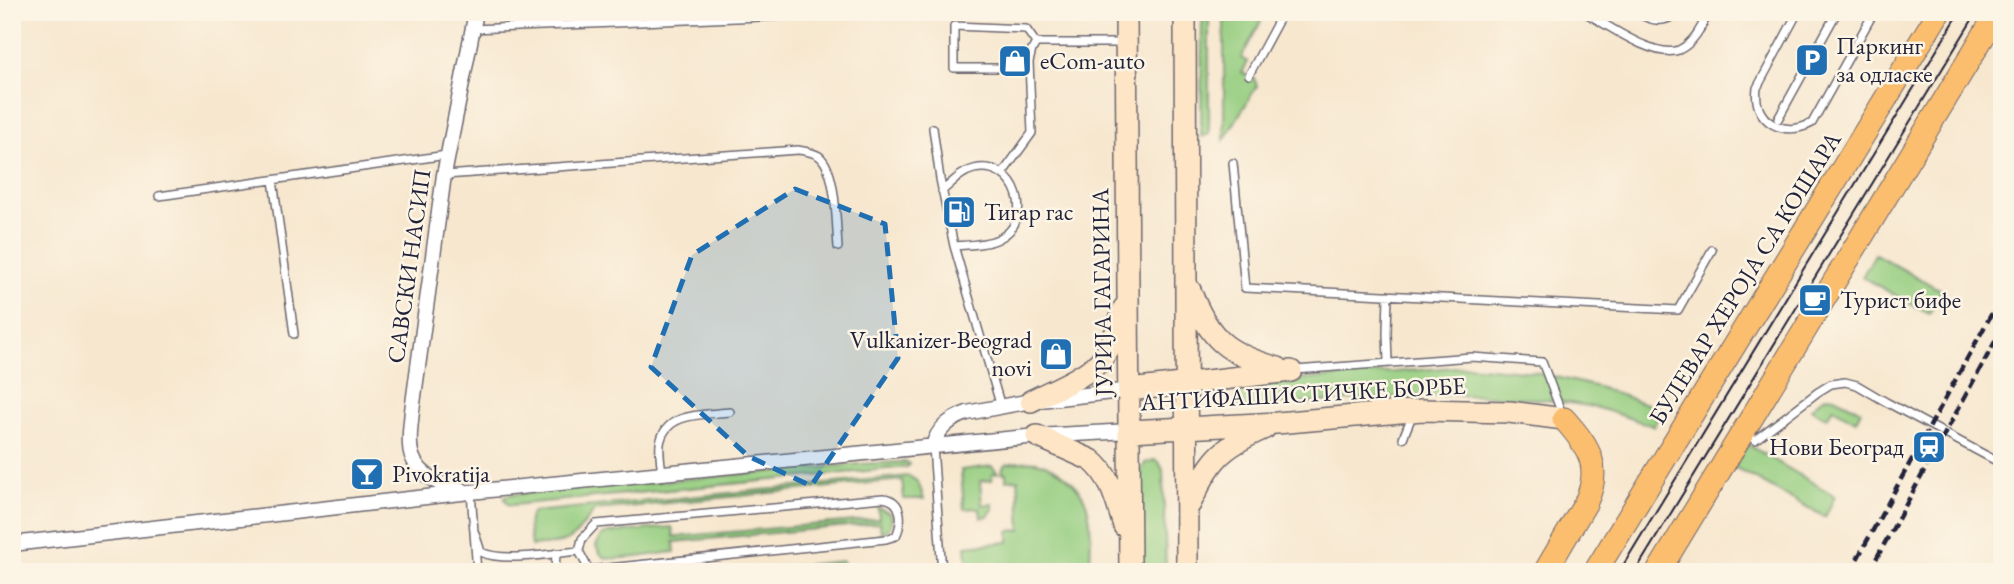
<svg xmlns="http://www.w3.org/2000/svg" width="2014" height="584" viewBox="0 0 2014 584" font-family="'EB Garamond',serif">
<rect width="100%" height="100%" fill="#fcf5e5"/>
<filter id="ink" filterUnits="userSpaceOnUse"><feTurbulence type="fractalNoise" baseFrequency=".0143" numOctaves="2"/><feDisplacementMap in="SourceGraphic" scale="14" xChannelSelector="R" yChannelSelector="G"/><feConvolveMatrix kernelMatrix="1 2 1 2 8 2 1 2 1" color-interpolation-filters="sRGB"/></filter>
<filter id="wash" filterUnits="userSpaceOnUse"><feTurbulence type="fractalNoise" baseFrequency=".00686" numOctaves="4" result="noise"/><feDisplacementMap in="SourceGraphic" scale="28" xChannelSelector="R" yChannelSelector="G"/><feGaussianBlur stdDeviation="1.57" result="paint"/><feColorMatrix in="noise" values="0 0 0 0 0 0 0 0 0 0 0 0 0 0 0 0 0 1.4 0 .05"/><feComposite in="paint" operator="in"/></filter>
<g filter="url(#wash)">
<rect width="100%" height="100%" fill="#f7e7cf"/>
<path fill="#95cd80" stroke="#5c785e" stroke-width="2" d="M1206,12H1209V134L1201,137L1202,23Z
M1224,12H1266L1241,58L1248,62L1242,73L1254,78L1257,86L1224,140Z
M1875,254L1942,291L1929,314L1862,277Z
M1468,366L1535,372L1598,387L1661,409L1654,426C1632,420 1610,410 1588,406C1471,385 1354,400 1237,408V387L1259,383Z
M1828,396L1834,397L1861,410L1856,421L1833,408L1827,418L1811,409L1821,399Z
M1747,444L1835,496L1825,517L1732,466Z
M1154,460L1159,462L1163,470L1166,572H1142L1141,471L1145,463Z
M904,462L909,464L907,467L512,505L508,504L504,498L507,495L548,491L861,464Z
M1019,462C1024,462 1031,461 1036,462C1058,466 1081,485 1087,506C1093,527 1090,551 1090,572H968L966,546L1009,542V531L1021,530L1018,479L1006,480V473H1002L1003,467L1007,464Z
M992,466L998,473L992,474V480L980,481L982,505L993,504V509L988,516L981,518L980,508L964,509L961,470Z
M909,476L918,482L924,499H904L902,480L595,510C569,543 575,543 531,546C530,535 525,520 533,512Z
M878,508L891,514C893,525 891,529 881,533L880,523L674,542L675,552C659,553 620,561 607,558C601,557 599,552 596,546L601,536L608,533L672,527L674,537L879,519Z
M843,561L844,572L746,571Z"/>
</g>
<g filter="url(#ink)">
<g fill="none" stroke-linecap="round" stroke-linejoin="round">
<g stroke="#6d676f" stroke-width="10">
<path id="lane" d="M1584,12C1606,24 1654,59 1679,50C1694,43 1702,26 1709,12
M1635,12C1651,21 1664,25 1678,12
M1798,12L1757,88C1752,122 1784,138 1812,123L1874,12
M473,29L783,16
M1029,62L1012,68H954V26L1026,29L1036,43
M1249,75L1283,12
M1778,119L1837,12
M933,128L940,179L954,246L1001,407
M1233,163L1245,288L1678,310L1712,250
M1002,174L1032,133L1029,62L1032,50L1036,43H1122
M445,175L798,150C805,151 813,152 819,156C837,170 836,225 838,247
M273,180L294,334
M942,191C952,183 961,172 974,169C1016,159 1037,221 998,239C985,245 968,245 954,246
M159,196L447,155
M1388,362L1387,333L1388,295
M1295,370L1472,357L1542,362L1562,414
M1403,438L1412,416
M1755,440L1818,392L1831,384L1845,382L1857,385L1886,402L2002,464
M933,447L942,572
M662,473C661,464 659,453 660,444C665,411 705,415 730,412
M471,492L477,572
M475,533L481,552C503,563 555,553 579,551L590,572
M579,551L582,539L596,524L883,498C903,500 903,521 896,536L886,539L589,570
M555,572L556,553"/>
</g>
<g stroke="#6d676f" stroke-width="17">
<path id="street" d="M933,446C938,428 950,419 967,413L1031,401L1130,390
M462,490C439,486 411,472 410,445C409,434 411,422 412,411L444,175L476,12
M12,544L470,492L1037,436L1130,431"/>
</g>
<g stroke="#6d676f" stroke-width="24">
<path id="secondary" d="M1126,12L1130,572
M1185,12L1187,572
M1190,290C1209,340 1227,354 1278,368
M1130,390L1291,371
M1031,401C1052,390 1086,377 1102,359C1113,345 1118,325 1124,308
M1130,431L1277,423L1422,410L1509,412L1564,419
M1037,436L1091,460C1111,475 1117,504 1124,526
M1190,504C1211,460 1219,448 1265,428"/>
</g>
<g stroke="#6d676f" stroke-width="25">
<path id="primary" d="M1545,572L1585,504C1603,467 1589,447 1564,419
M1595,572L1939,12
M1658,572L1998,12"/>
</g>
<use href="#lane" stroke="#fff" stroke-width="7"/>
<use href="#street" stroke="#fff" stroke-width="14"/>
<use href="#secondary" stroke="#fde5c5" stroke-width="21"/>
<use href="#primary" stroke="#fbbd6e" stroke-width="23"/>
<path stroke="#22223b" stroke-width="2" d="M1619,572L1960,12
M1635,572L1977,12"/>
<path stroke="#22223b" stroke-width="4.5" stroke-dasharray="10 5" stroke-linecap="butt" d="M1850,572L2002,295
M1869,572L2002,329"/>
</g>
</g>
<path fill="#1f6fb2" fill-opacity="0.2" stroke="#1f6fb2" stroke-width="5" stroke-dasharray="14 9" stroke-linejoin="round" d="M795,189L885,224L898,358L811,486L748,456L651,367L692,255Z"/>
<defs>
<g id="parking-square" transform="scale(1.75)"><rect x="-9" y="-9" width="18" height="18" rx="4" fill="#1f6fb2" stroke="#fcf5e5"/><path d="M-3.5-5.5H1a3.5 3.5 0 0 1 0 7H-1V5.5H-3.5ZM-1-3.4V-.6H.8a1.4 1.4 0 0 0 0-2.8Z" fill="#fff"/></g>
<g id="shop-square" transform="scale(1.75)"><rect x="-9" y="-9" width="18" height="18" rx="4" fill="#1f6fb2" stroke="#fcf5e5"/><path d="M-5-2.5h2.3a2.7 3.5 0 0 1 5.4 0H5L5.5 6h-11ZM-1.5-2.5h3a1.5 2.3 0 0 0-3 0Z" fill="#fff"/></g>
<g id="fuel-square" transform="scale(1.75)"><rect x="-9" y="-9" width="18" height="18" rx="4" fill="#1f6fb2" stroke="#fcf5e5"/><path d="M-5.5-6h7V0h2V4h1.3V-2.5L3-4.5l.8-.8L6-3V5H2.5V1h-1V6h-7ZM-4.2-4.7v3.2H.2V-4.7Z" fill="#fff"/></g>
<g id="cafe-square" transform="scale(1.75)"><rect x="-9" y="-9" width="18" height="18" rx="4" fill="#1f6fb2" stroke="#fcf5e5"/><path d="M-5.5-4.5H6V0H3Q3 3.5 0 3.5H-2.5Q-5.5 3.5-5.5 0ZM3-3.2v2h1.7v-2ZM-6 4.5H4V6H-6Z" fill="#fff"/></g>
<g id="station-square" transform="scale(1.75)"><rect x="-9" y="-9" width="18" height="18" rx="4" fill="#1f6fb2" stroke="#fcf5e5"/><path d="M-3-6H3Q5-6 5-4V2Q5 4 3 4L4.5 6H3L1.5 4h-3L-3 6H-4.5L-3 4Q-5 4-5 2V-4Q-5-6-3-6ZM-3.5-4v3h7v-3ZM-3.5 1v1.5H-2V1ZM2 1v1.5H3.5V1Z" fill="#fff"/></g>
<g id="bar-square" transform="scale(1.75)"><rect x="-9" y="-9" width="18" height="18" rx="4" fill="#1f6fb2" stroke="#fcf5e5"/><path d="M-6-5H6L.8 .8V4.5H3.5V6h-7V4.5H-.8V.8Z" fill="#fff"/></g>
</defs>
<g fill-rule="evenodd">
<use href="#parking-square" x="1812" y="60"/>
<use href="#shop-square" x="1015" y="61"/>
<use href="#fuel-square" x="959" y="212"/>
<use href="#cafe-square" x="1815" y="300"/>
<use href="#shop-square" x="1056" y="354"/>
<use href="#station-square" x="1929" y="447"/>
<use href="#bar-square" x="367" y="474"/>
</g>
<g text-anchor="middle" stroke-width="5" stroke-linejoin="round" paint-order="stroke">
<g font-size="24" fill="#22223b" stroke="#fcf5e5" text-anchor="start">
<text x="1836" y="54">Паркинг<tspan x="1836" dy="28">за одласке</tspan></text>
<text x="1040" y="69">eCom-auto</text>
<text x="984" y="220">Тигар гас</text>
<text x="1840" y="308">Турист бифе</text>
<text x="1032" y="348" text-anchor="end">Vulkanizer-Beograd<tspan x="1032" dy="28">novi</tspan></text>
<text x="1904" y="455" text-anchor="end">Нови Београд</text>
<text x="392" y="482">Pivokratija</text>
</g>
<g font-size="24" fill="#22223b" stroke="#fcf5e5">
<text transform="translate(409 266) rotate(-82)" y="8">САВСКИ НАСИП</text>
<text transform="translate(1745 278) rotate(-58)" y="8">БУЛЕВАР ХЕРОЈА СА КОШАРА</text>
<text transform="translate(1102 292) rotate(-91)" y="8">ЈУРИЈА ГАГАРИНА</text>
<text transform="translate(1303 394) rotate(-3)" y="8">АНТИФАШИСТИЧКЕ БОРБЕ</text>
</g>
</g>
<rect width="2014" height="584" fill="none" stroke="#fcf5e5" stroke-width="42"/>
</svg>
